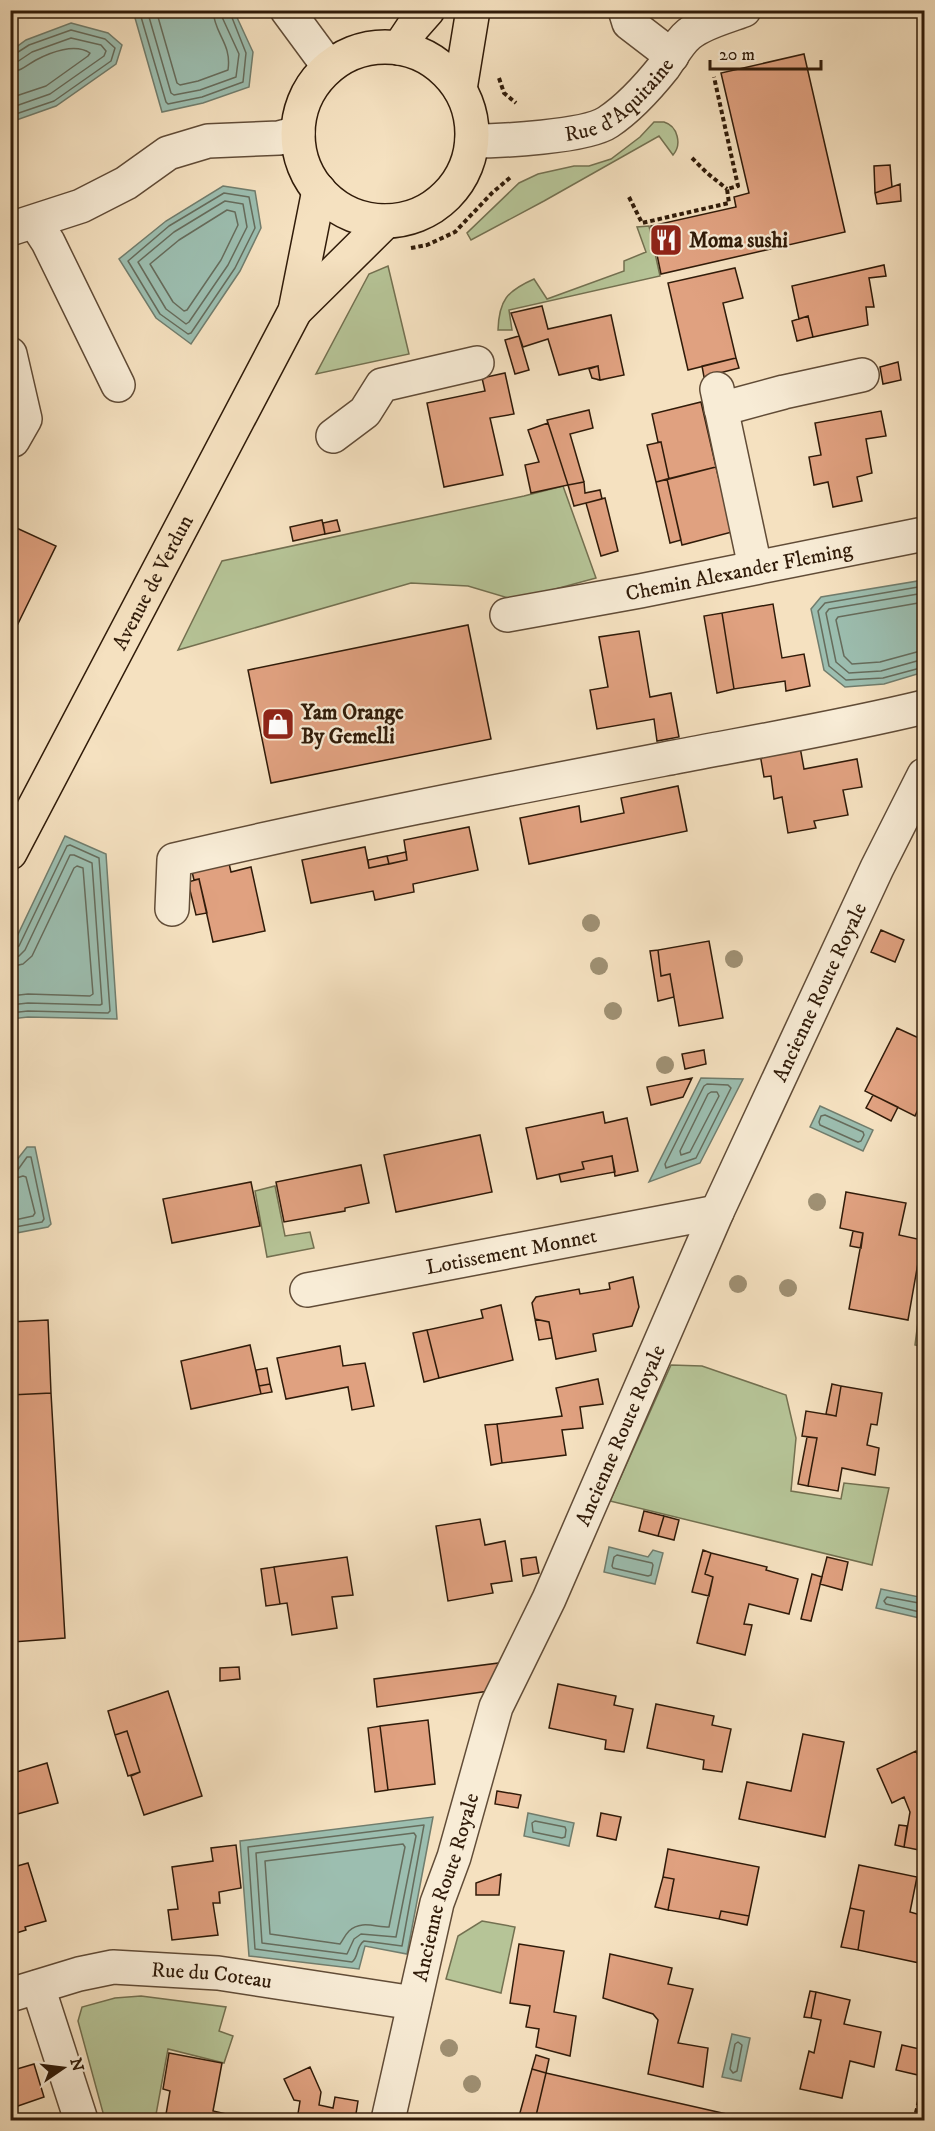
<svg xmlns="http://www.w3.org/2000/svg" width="935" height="2131" viewBox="0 0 935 2131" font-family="'IM FELL DW Pica',serif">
<rect width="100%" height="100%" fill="#f5e1c0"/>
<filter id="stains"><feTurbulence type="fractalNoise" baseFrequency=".00333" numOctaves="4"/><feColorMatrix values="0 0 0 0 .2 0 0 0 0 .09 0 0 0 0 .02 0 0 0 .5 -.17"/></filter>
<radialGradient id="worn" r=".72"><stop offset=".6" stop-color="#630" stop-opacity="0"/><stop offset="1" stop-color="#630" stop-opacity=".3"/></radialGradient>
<path fill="#b6c497" stroke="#737050" stroke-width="1.5" d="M654,122C657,122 661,122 664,122C678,126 682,145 673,155L659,136L544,201L471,240L467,233L519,183L538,174L574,166H589L611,159L640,137Z
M649,226L660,276L509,310L512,330H498C499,300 507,291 534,279L547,299L624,271V261L646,252L637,227Z
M388,266L409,354L316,374L369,274Z
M563,486L596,578L515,600L468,586L411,583L178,650L222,561L524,496Z
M275,1186L285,1236L310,1232L314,1248L267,1257L255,1191Z
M924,1275V1347L915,1345Z
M671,1365L702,1366L786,1395L796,1438L791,1491L841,1499L844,1483L889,1488L872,1565L610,1501Z
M482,1921L515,1927L501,1993L446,1979L458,1936Z
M141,1996L226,2007L219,2031L233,2036L224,2063L168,2049L155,2120H105L78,2021L82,2007L115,1998Z"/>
<path fill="#9cbeb0" stroke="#717d6d" stroke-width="1.5" d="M133,11H234L253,52L249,87L203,103L162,112Z
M71,23L108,33L122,45L116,64L56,106L11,122V51L26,40Z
M223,186L255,191L261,228L240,271L191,344L156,318L119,259L166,221Z
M924,580V672L884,684L845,687L824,670L811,609L821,597Z
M65,836L106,854L117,1019L28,1017L11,1019V949Z
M701,1078L743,1079L700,1163L649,1182Z
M820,1106L873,1130L863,1151L810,1127Z
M27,1147H35L51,1224L48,1227L11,1234V1172L16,1161Z
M609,1547L648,1557L653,1550L663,1553L655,1584L604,1572Z
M881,1589L924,1598V1619L876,1608Z
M528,1813L574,1823L569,1846L524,1836Z
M433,1817L407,1954L365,1946L359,1969L249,1956L240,1841Z
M732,2034L750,2038L741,2081L722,2077Z"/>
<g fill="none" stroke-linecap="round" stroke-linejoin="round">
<path stroke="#666c5c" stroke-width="1.5" d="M139,10L166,102L168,104L202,97L243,82L246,53L229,10
M147,10L171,93L174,95L200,90L236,77L239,54L222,17V10
M156,10L177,83L180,85L198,81L228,70C232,43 214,34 213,10
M10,55L15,54L29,45L71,30L105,39L115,48L111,61L54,101L10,116
M10,63L17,62L32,52L71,38L101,45L106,51L104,56L50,94L10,108
M10,72C22,71 27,65 36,60C51,52 75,43 90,53L88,56L46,86L10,98
M224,193L249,197L255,228L235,268L191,333L188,334L160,314L128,261L169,226Z
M225,201L243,204L247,227L228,265L189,322L186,324L166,309L138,262L174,232Z
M227,210L235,212L238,225L221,260L187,310L184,311L173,302L150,264L179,240Z
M924,586L825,603L818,611L829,666L846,680L883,678L924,667
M924,593L829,609L826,613L836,662L849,673L881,671L924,659
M924,602L838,617L836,620L844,656L852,664L880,662L924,650
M10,950L19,946L67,846L70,845L99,858L110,1011L108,1013L28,1011L10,1013
M10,958L19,956L25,950L70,855H74L92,863L102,1004L100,1005L28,1003L10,1005
M10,967L23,964L32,956L74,868L77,866L83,868L93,994L90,996L28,994L10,996
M707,1084L728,1085L731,1088L696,1158L666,1168L665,1164L704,1086Z
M711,1092H717L719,1096L690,1152L681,1155L680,1151L708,1094Z
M825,1115L863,1132L864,1135L861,1141L858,1142L820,1125L819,1122L821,1116Z
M10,1173L17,1171L27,1157H31L44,1219L42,1222L10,1228
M10,1180L23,1176L26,1177L35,1213L33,1216L10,1221
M617,1555L652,1563L653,1565L651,1575L648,1576L613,1568L612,1566L614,1557Z
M924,1604L887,1597L884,1601L886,1604L924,1613
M535,1821L565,1827L566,1830L565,1837L562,1838L533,1832L532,1823Z
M424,1825L402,1946L364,1941C356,1946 359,1957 352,1962L255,1949L248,1847Z
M414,1833L416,1836L396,1937L361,1934L354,1939L347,1954L262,1943L256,1853Z
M403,1844L405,1847L389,1927C375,1927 361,1920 349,1931C345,1935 343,1940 340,1944L270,1934L265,1861Z
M738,2042L742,2045L737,2071L733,2073L730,2069L735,2044Z"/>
</g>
<path fill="#e0a180" stroke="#301b09" stroke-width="1.5" d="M804,54L845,232L661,274L651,226L736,207L734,197L749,193L721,73Z
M890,165L892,187L875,193L874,166Z
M900,184L901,201L877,204L875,193Z
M884,265L886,276L869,278L874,307H866L868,325L813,337L808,316L799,319L792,286Z
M735,268L743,298L723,303L736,358L688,370L668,283Z
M542,306L548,329L611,315L624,375L600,380L598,366L559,375L548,339L523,347L511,313Z
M808,316L813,337L797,341L792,321Z
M519,336L529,370L515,374L505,340Z
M736,358L739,368L704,377L702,366Z
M898,362L901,380L883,384L880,367Z
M598,366L600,380L592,378L589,369Z
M505,373L514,414L490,418L503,475L444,487L427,403L485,391L482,378Z
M701,402L716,467L669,479L661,442H658L652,414Z
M589,410L593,428L570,434L584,482L568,485L547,420Z
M881,411L886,436L866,439L872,473L857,477L862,501L833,507L828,482L814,485L809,457L821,455L815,423Z
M548,423L568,485L531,493L525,465L539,462L528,430Z
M661,442L669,479L656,482L647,445Z
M716,467L732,532L682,545L667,479Z
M667,479L681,540L670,543L656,482Z
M584,482L585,493L600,490L602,499L574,506L568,485Z
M605,498L618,551L601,556L586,503Z
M322,520L325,534L293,541L290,527Z
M337,520L340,531L325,534L323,523Z
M10,525L56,546L10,640Z
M773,604L782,658L804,654L810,686L786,691L785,681L734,689L722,613Z
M722,613L734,689L717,693L704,616Z
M468,625L491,739L271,783L248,670Z
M639,631L650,697L671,693L679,737L657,741L654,719L597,729L590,690L608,687L599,637Z
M800,747L804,769L857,759L862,787L843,790L848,815L814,821L816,828L788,833L782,797L774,799L771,776L764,777L760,754Z
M678,786L687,831L529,864L520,818L579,806L581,822L624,813L621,798Z
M469,827L478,870L413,884L414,892L375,900L373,891L311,903L302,860L365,847L369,868L407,860L404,840Z
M406,852L407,860L389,864L387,856Z
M227,855L231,872L251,867L265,931L213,942L199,879L194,880L190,863Z
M387,856L389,864L369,868L368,860Z
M199,879L207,913L196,915L188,882Z
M881,930L904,940L895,962L871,952Z
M709,941L723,1018L679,1026L670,974L661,976L658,950Z
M658,950L661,976L670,974L674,997L658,1001L650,951Z
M897,1028L923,1040L924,1038V1096L915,1116L865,1091Z
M704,1050L706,1064L685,1069L682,1054Z
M692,1078L683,1097L651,1105L647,1087Z
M873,1095L898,1107L891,1121L866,1108Z
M603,1112L605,1123L627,1118L638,1171L615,1176L612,1156L582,1162L584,1169L537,1179L526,1128Z
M480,1135L492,1192L396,1212L384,1155Z
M612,1156L615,1172L561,1182L559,1174L584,1169L582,1162Z
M361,1165L369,1203L345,1208V1211L284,1222L276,1182Z
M251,1182L260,1226L172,1243L163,1199Z
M846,1192L906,1203L899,1235L922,1240L908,1320L849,1309L863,1233L840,1228Z
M853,1231L863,1233L861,1248L850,1246Z
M633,1277L639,1307L632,1326L593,1334L596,1351L556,1359L549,1322L535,1319L532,1303L536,1297L579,1289L580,1294L610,1289L609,1283Z
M501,1305L513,1360L439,1378L427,1330L483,1318L481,1310Z
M535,1319L549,1322L552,1338L539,1340Z
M48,1320L51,1393L10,1395V1322Z
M427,1330L439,1378L424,1382L413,1333Z
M250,1345L261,1394L191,1409L181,1361Z
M340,1346L343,1366L365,1363L374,1406L352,1410L348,1387L286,1399L277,1358Z
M267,1368L270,1384L259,1386L256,1370Z
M598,1379L603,1404L580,1407L583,1428L562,1430L566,1455L502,1463L497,1424L562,1416L556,1388Z
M270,1384L272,1392L261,1394L259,1386Z
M832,1384L841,1386L836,1416L826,1414Z
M841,1386L882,1393L877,1425L871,1424L867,1445L879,1448L875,1475L842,1468L838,1491L808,1486L817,1438L802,1436L806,1411L836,1416Z
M51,1393L65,1638L13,1642L10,1606V1395Z
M497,1424L502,1463L491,1465L485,1425Z
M807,1437L817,1438L808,1486L798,1484Z
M644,1511L664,1516L658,1536L639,1531Z
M664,1516L679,1520L674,1540L658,1536Z
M480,1519L485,1545L505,1541L512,1581L491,1584L493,1593L448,1601L436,1526Z
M703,1550L711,1553L705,1574L713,1577L709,1596L692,1592Z
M711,1553L767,1567L766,1570L798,1579L789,1614L749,1604L744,1624L752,1625L745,1655L697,1643L713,1577L705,1574Z
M347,1557L353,1595L332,1597L337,1628L292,1635L287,1603L280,1604L274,1567Z
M536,1557L539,1573L523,1576L521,1559Z
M827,1557L848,1562L842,1590L820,1584Z
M274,1567L280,1604L266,1606L261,1569Z
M812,1574L822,1577L811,1621L801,1619Z
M10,1606L15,1682H10Z
M499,1663L489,1691L377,1707L374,1679Z
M239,1667L240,1679L220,1681V1668Z
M558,1684L616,1696L614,1705L633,1709L624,1752L605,1749L606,1740L549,1728Z
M168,1691L202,1796L144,1815L131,1776L140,1772L127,1731L115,1735L108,1711Z
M656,1704L714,1716L712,1725L731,1729L722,1772L703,1769L704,1760L647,1748Z
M428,1720L435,1784L388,1790L380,1726Z
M380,1726L388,1790L375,1792L368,1728Z
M127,1731L140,1772L128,1776L115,1735Z
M803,1734L844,1742L825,1837L739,1819L747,1782L791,1791Z
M916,1751L924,1770V1851L904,1847L910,1812L904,1797L892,1803L877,1769Z
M47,1763L58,1803L10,1816V1774Z
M497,1791L521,1795L518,1808L495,1804Z
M601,1813L621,1817L616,1840L597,1836Z
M899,1825L907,1826L904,1847L895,1845Z
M236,1845L241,1888L219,1892L220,1903H213L218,1935L172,1940L168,1910L178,1909L172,1867L213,1861L211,1848Z
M668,1849L759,1867L749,1916L721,1911L719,1919L668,1910L674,1879L663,1877Z
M28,1863L46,1921L25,1927L26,1930L10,1935V1868Z
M859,1865L917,1877L910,1912L924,1916V1964L858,1950L864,1911L850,1908Z
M501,1874L499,1895H476V1883Z
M663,1877L674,1879L668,1910L655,1907Z
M850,1908L864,1911L858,1950L841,1947Z
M721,1911L749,1916L747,1925L719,1919Z
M519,1944L564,1951L554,2012L576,2016L570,2056L536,2047L539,2029L526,2027L530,2006L510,2003Z
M610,1954L672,1968L668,1984L693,1989L678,2043L708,2048L703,2087L648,2074L658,2020L653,2014L603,1998Z
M810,1991L816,1992L811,2018L804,2017Z
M816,1992L850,2000L844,2024L881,2032L874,2067L850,2061L842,2098L800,2089L809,2051L814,2053L821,2020L811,2018Z
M902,2045L924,2050L918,2075L896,2070Z
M169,2053L222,2063L213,2111L231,2115L230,2120H165L170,2091L163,2089Z
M536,2055L549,2059L546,2073L532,2069Z
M34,2064L44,2097L15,2107L19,2120H10V2071Z
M310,2067L321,2092L319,2105L333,2108L335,2097L358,2101L355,2120H297L300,2101L294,2100L284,2079Z
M532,2069L546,2073L535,2120H518Z
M546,2073L753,2120H535Z"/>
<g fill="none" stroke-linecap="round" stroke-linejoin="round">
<g stroke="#614c37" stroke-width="36">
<g id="minor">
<path d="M287,10L329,67"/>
<path d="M625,10L629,23L672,56"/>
<path id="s1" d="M472,141C500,141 586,137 608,122C629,108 648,87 664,67C671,57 679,42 689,34C704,22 726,17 744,10"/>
<path d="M35,222L48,242L118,385"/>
<path d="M10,229L81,206L126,183L168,153L208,141L279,138L298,133"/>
<path d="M10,354L25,419L13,440H10"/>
<path d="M717,389L755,567"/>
<path d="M721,409L784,392L862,375"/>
<path d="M333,436L365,412L382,385L477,363"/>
<path id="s2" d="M507,615L640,591L924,534"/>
<path d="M172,909L174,860C340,821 508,789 675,757C759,741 842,727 924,707"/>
<path id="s3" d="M307,1290L717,1212"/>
<path d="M38,1987L81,2120"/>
<path id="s4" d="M10,1995L79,1974L113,1967L218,1973L414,2003"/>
<path id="s5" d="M388,2120L437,1903L454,1857L496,1707L549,1599L717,1212L877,868L924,775"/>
</g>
</g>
<g stroke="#301b09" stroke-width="36">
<g id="major">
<circle cx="385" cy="134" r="87"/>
<path d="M399,48L413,27L428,10"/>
<path d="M460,89L473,10"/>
<path d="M295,311L386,221"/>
<path id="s6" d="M10,853L295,311L319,190"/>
</g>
</g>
<path stroke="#301b09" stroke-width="4" stroke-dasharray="4.5 3" stroke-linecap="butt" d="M499,78L504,93L516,103
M692,158L707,173L727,189
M629,197L642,223L729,203L727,189L738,186L714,77
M411,248L427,245L455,232L492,193L512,176
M914,2120L924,2082"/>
<use href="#minor" stroke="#f8ecd6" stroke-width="33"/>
<use href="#major" stroke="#f5e1c0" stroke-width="33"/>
</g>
<g fill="#9f9073">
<circle cx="591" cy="923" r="9"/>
<circle cx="734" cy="959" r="9"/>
<circle cx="599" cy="966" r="9"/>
<circle cx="613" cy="1011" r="9"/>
<circle cx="665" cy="1065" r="9"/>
<circle cx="817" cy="1202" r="9"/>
<circle cx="738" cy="1284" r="9"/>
<circle cx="788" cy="1288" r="9"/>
<circle cx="449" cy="2048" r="9"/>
<circle cx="472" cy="2084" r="9"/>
</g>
<defs>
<g id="restaurant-square" transform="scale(1.725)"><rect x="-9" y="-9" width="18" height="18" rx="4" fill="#8f2418" stroke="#f8ecd6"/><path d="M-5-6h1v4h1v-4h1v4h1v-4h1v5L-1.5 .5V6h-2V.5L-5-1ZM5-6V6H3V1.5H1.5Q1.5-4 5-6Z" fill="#fff"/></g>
<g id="shop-square" transform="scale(1.725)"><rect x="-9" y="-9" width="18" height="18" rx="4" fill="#8f2418" stroke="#f8ecd6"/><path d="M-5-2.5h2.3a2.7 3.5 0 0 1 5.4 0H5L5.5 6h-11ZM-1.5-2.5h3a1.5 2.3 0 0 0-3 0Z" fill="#fff"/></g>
</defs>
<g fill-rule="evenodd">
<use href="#restaurant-square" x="666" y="240"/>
<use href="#shop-square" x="278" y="724"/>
</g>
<g text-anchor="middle" stroke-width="4.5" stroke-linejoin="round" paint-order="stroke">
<g font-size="21" fill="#301b09" stroke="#f8ecd6">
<text dy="7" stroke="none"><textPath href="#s1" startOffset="159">Rue d'Aquitaine</textPath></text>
<text dy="7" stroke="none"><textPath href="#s2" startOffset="236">Chemin Alexander Fleming</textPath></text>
<text dy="7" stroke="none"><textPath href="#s6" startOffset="306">Avenue de Verdun</textPath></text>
<text dy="7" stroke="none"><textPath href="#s5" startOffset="1212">Ancienne Route Royale</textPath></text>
<text dy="7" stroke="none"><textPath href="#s3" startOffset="208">Lotissement Monnet</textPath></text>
<text dy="7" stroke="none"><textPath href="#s5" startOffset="726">Ancienne Route Royale</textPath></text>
<text dy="7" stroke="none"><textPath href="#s5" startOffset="240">Ancienne Route Royale</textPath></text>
<text dy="7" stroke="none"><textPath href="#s4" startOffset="206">Rue du Coteau</textPath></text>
</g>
<g font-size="21" font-weight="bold" fill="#301b09" stroke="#f8ecd6" text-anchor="start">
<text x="689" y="247">Moma sushi</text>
<text x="301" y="719">Yam Orange<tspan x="301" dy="24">By Gemelli</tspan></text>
</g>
</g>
<rect width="935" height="2131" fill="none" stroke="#f5e1c0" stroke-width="36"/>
<rect x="12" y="12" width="911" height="2107" fill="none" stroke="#301b09" stroke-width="3"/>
<rect x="18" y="18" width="899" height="2095" fill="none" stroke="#301b09" stroke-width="1.5"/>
<g transform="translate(63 2068) rotate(76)" stroke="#f8ecd6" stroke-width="4.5" paint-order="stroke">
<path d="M0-4.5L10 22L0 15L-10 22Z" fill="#301b09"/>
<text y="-9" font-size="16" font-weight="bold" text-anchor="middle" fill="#301b09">N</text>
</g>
<path d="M710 60v9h111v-9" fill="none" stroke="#301b09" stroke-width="3"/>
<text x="719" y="60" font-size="18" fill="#301b09" stroke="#f8ecd6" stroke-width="4.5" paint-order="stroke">20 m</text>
<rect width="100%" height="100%" filter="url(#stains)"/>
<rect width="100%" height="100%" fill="url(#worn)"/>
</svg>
